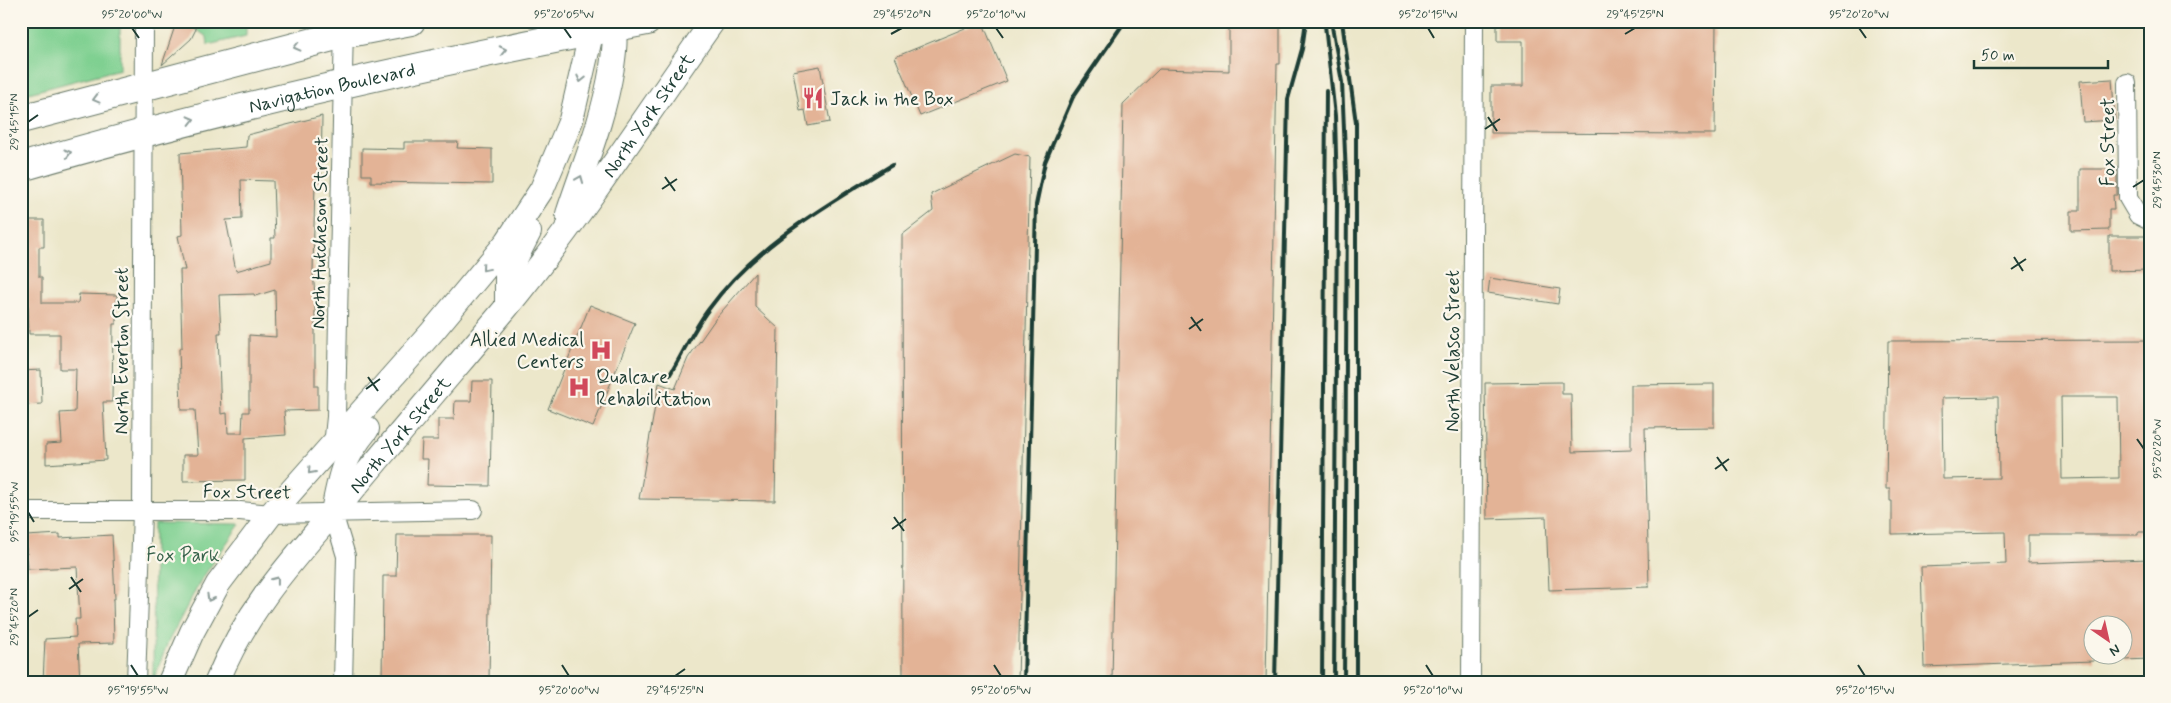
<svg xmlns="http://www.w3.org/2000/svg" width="2171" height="703" viewBox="0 0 2171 703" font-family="Mynerve,sans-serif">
<rect width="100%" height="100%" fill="#fbf7ec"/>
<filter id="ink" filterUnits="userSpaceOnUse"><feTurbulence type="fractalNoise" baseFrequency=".02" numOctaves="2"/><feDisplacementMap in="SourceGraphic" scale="10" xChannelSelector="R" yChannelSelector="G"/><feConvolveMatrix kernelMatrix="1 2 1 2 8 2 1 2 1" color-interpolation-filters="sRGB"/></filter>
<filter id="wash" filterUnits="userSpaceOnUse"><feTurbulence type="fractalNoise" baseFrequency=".0096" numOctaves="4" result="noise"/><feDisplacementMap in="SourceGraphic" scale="20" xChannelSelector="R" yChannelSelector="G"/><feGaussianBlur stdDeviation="1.12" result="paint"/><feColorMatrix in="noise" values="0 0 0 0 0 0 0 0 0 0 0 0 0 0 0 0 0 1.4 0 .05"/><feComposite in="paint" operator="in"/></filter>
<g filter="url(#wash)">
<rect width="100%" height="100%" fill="#ece7ca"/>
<path fill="#7fd091" stroke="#4f8662" d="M21,21H120V69L21,95Z
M184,21H246V36L208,45L207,37Z
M154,523L240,524L201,580L168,642L153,681Z"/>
<g id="blocks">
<path fill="#e3b396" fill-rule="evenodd" d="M179,21H184L196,29L191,39L162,65L174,29Z
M982,21L1007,81L920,116L895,57Z
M1229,21H1280V64H1277L1266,682H1112L1123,104L1159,69L1229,71Z
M1497,21H1716L1715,134L1491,133V86H1523V41H1497Z
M820,66L830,122L808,126L805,110L800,111L793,71Z
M2112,79L2115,120L2083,122L2080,81Z
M322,116L321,182H315L313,271L315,296V386H318V410L284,411L286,435L245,438V480L183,481V455H198L195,410H181L179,349L182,348L180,270H185L178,236L182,235L180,153L246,147L247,135ZM241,180L273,181L275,238H271V261L236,271L226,220L242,219ZM275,290L276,337L249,335V412H243L242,433H228L227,413L221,414L218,333H221L219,295L254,294L255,296Z
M404,142H458L457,148L492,149V184L371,182V175H362V148L404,149Z
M1015,154L1030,157L1018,682H903L902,235L933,211L931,194Z
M2080,169H2117V195H2113L2114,209H2109V230L2071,231V211H2080Z
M21,220H44V247H39V277H42V303H78L79,294L117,295L116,324H113L112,402H103L106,460L46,464V444L62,443L60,413L75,412L76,369H60V334H29L28,306H21Z
M2109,236H2150V270L2109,271Z
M755,273V307L778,328L775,501L639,499L659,383L675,389L688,358L716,318Z
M1490,278L1560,289L1558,304L1488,293Z
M590,305L635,323L593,427L548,409Z
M2150,340V532H2138V535H2028V563L2150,559V659L2124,660V626H2094V661L1924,667L1921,567L2006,564L2005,532L1892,534V501H1890V489H1886L1888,341ZM1998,397L1999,478L1943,479L1942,398ZM2061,397H2118L2119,478L2062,479Z
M41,370L42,404L21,405V371Z
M472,381H492L490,486L427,485L428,459H421L422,440H438V419H454L455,401H471Z
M1562,382V394H1571L1572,452L1631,450V385L1714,384V427L1645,428L1649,587L1549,590L1546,517L1487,519L1485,383Z
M60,534V538L112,535L115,599H113L114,643L78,644L80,682H43L45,639L76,637L75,619H80L77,567L28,569L26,536Z
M397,535H491L489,682H382L383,576H396Z"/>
</g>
</g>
<g filter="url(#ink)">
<use href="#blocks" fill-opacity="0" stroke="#677868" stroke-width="1"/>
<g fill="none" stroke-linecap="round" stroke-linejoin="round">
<g stroke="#677868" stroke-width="20">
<path id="minor" d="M2127,83L2128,198L2138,215L2150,221
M333,446L336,417L344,24
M21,511H240L271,514L473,510
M333,513L346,556L343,682
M136,682L142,512L144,21
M1471,682L1474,21"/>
</g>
<g stroke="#677868" stroke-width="26">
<g id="secondary">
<path d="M568,214C585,162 603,122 612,67C614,52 617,35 611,21"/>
<path d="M507,306V275L529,232"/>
<path d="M333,512C340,475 343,458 367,429"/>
<path d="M170,682L192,632L218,584L271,514L432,332L507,242L542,189L571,120L594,21"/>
<path id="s1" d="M217,682C247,608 294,558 345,499C398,435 452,372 506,308C581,217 645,117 713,21"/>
</g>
</g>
<g stroke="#677868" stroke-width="30">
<g id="primary">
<path d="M21,119L344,34L411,21"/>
<path id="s2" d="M21,167C227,107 436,61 647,21"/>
</g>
</g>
<use href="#minor" stroke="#fff" stroke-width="18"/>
<use href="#secondary" stroke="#fff" stroke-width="24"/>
<use href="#primary" stroke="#fff" stroke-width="28"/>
<path stroke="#1f3d34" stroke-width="4" d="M1331,21L1342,82L1347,201L1344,682
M1342,21L1356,123V682
M1325,25L1335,116L1337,194L1334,682
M669,376C682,355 693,330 708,310C755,245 825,206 892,165
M1024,682L1036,205L1045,162L1073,97L1125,21
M1275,682L1288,99L1302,49L1306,21
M1322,682L1326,91"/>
</g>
<defs><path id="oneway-chevron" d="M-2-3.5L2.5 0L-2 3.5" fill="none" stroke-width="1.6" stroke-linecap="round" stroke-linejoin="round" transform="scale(1.25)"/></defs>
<g stroke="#8f9e9a">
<use href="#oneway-chevron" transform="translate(297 47) rotate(166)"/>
<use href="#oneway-chevron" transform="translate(503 50) rotate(-12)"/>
<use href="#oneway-chevron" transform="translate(581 79) rotate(103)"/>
<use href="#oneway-chevron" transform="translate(96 99) rotate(165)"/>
<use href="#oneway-chevron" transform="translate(191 120) rotate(-14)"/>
<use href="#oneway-chevron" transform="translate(68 153) rotate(-16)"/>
<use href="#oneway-chevron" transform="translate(580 179) rotate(-68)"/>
<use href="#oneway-chevron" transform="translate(485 268) rotate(130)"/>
<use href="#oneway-chevron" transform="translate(311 471) rotate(132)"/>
<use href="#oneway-chevron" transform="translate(276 580) rotate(-52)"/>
<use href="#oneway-chevron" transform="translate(210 598) rotate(119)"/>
</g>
</g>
<path fill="none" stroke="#1f3d34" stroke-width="2" d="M132,28L139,38M564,28L571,38M996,28L1003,38M1428,28L1434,38M1859,28L1866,38M891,34L902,28M1625,34L1635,28M1488,117L1497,131M28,122L38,115M1485,129L1500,119M665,177L675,191M2133,187L2144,180M662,189L677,179M2014,257L2023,271M2011,269L2026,259M1191,317L1201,331M1189,329L1203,319M368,377L378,391M366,389L380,379M2137,439L2144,449M1717,457L1727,471M1715,469L1729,459M28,512L34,522M894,517L904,531M892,529L906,519M71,577L81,592M69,589L83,579M28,617L38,610M131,665L138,676M562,665L569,676M994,665L1001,676M1426,665L1433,676M1858,665L1865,676M675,676L685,669"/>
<defs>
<g id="restaurant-bare" transform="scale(1.725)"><path d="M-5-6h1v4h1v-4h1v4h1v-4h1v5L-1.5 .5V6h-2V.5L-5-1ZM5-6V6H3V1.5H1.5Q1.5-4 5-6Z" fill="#d1495b" stroke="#fbf7ec" stroke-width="2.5" paint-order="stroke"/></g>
<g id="hospital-bare" transform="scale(1.725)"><path d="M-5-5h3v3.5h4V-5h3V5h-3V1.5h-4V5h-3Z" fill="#d1495b" stroke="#fbf7ec" stroke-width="2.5" paint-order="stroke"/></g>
</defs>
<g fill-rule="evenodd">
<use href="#restaurant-bare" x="813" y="98"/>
<use href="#hospital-bare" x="601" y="350"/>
<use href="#hospital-bare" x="579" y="387"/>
</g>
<g text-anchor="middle" stroke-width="4.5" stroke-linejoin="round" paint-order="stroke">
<g font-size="19" fill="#1f3d34" stroke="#fbf7ec">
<text dy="7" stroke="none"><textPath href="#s2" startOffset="321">Navigation Boulevard</textPath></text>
<text dy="7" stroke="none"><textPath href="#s1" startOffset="714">North York Street</textPath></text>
<text transform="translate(2107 142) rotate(-90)" y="7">Fox Street</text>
<text transform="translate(319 233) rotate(-89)" y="7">North Hutcheson Street</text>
<text transform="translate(121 351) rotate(-90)" y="7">North Everton Street</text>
<text transform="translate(1452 351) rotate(-90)" y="7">North Velasco Street</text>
<text dy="7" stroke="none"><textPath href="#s1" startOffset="309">North York Street</textPath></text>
<text transform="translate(247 491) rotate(1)" y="7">Fox Street</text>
</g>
<g font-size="19" fill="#1f3d34" stroke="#fbf7ec" text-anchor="start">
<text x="830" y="105">Jack in the Box</text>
<text x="584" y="346" text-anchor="end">Allied Medical<tspan x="584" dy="22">Centers</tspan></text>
<text x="596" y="383">Qualcare<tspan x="596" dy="22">Rehabilitation</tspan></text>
</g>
<g font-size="19" fill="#37624b" stroke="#fbf7ec">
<text x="183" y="561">Fox Park</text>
</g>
</g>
<rect width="2171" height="703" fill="none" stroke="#fbf7ec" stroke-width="55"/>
<g transform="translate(2108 640) rotate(146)"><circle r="24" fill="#fbf7ec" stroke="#a3ada2"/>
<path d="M0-4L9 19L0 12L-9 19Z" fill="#d1495b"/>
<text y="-8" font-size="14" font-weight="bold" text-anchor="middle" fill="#1f3d34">N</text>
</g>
<path d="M1974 60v8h134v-8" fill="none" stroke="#1f3d34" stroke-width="2.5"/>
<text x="1981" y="60" font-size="15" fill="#1f3d34" stroke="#fbf7ec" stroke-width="4" paint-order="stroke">50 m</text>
<rect x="28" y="28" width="2116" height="648" fill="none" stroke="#1f3d34" stroke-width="2"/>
<g font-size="12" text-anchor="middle" fill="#1f3d34">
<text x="132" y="18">95°20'00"W</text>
<text x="564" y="18">95°20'05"W</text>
<text x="902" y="18">29°45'20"N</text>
<text x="996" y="18">95°20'10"W</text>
<text x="1428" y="18">95°20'15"W</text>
<text x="1635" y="18">29°45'25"N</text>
<text x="1859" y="18">95°20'20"W</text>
<text transform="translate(14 122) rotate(-90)" y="4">29°45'15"N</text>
<text transform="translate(2157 180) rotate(-90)" y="4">29°45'30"N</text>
<text transform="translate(2157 449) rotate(-90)" y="4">95°20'20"W</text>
<text transform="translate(14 512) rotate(-90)" y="4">95°19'55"W</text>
<text transform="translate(14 617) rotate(-90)" y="4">29°45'20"N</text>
<text x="138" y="694">95°19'55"W</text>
<text x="569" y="694">95°20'00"W</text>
<text x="675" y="694">29°45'25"N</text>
<text x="1001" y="694">95°20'05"W</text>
<text x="1433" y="694">95°20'10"W</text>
<text x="1865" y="694">95°20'15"W</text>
</g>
</svg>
